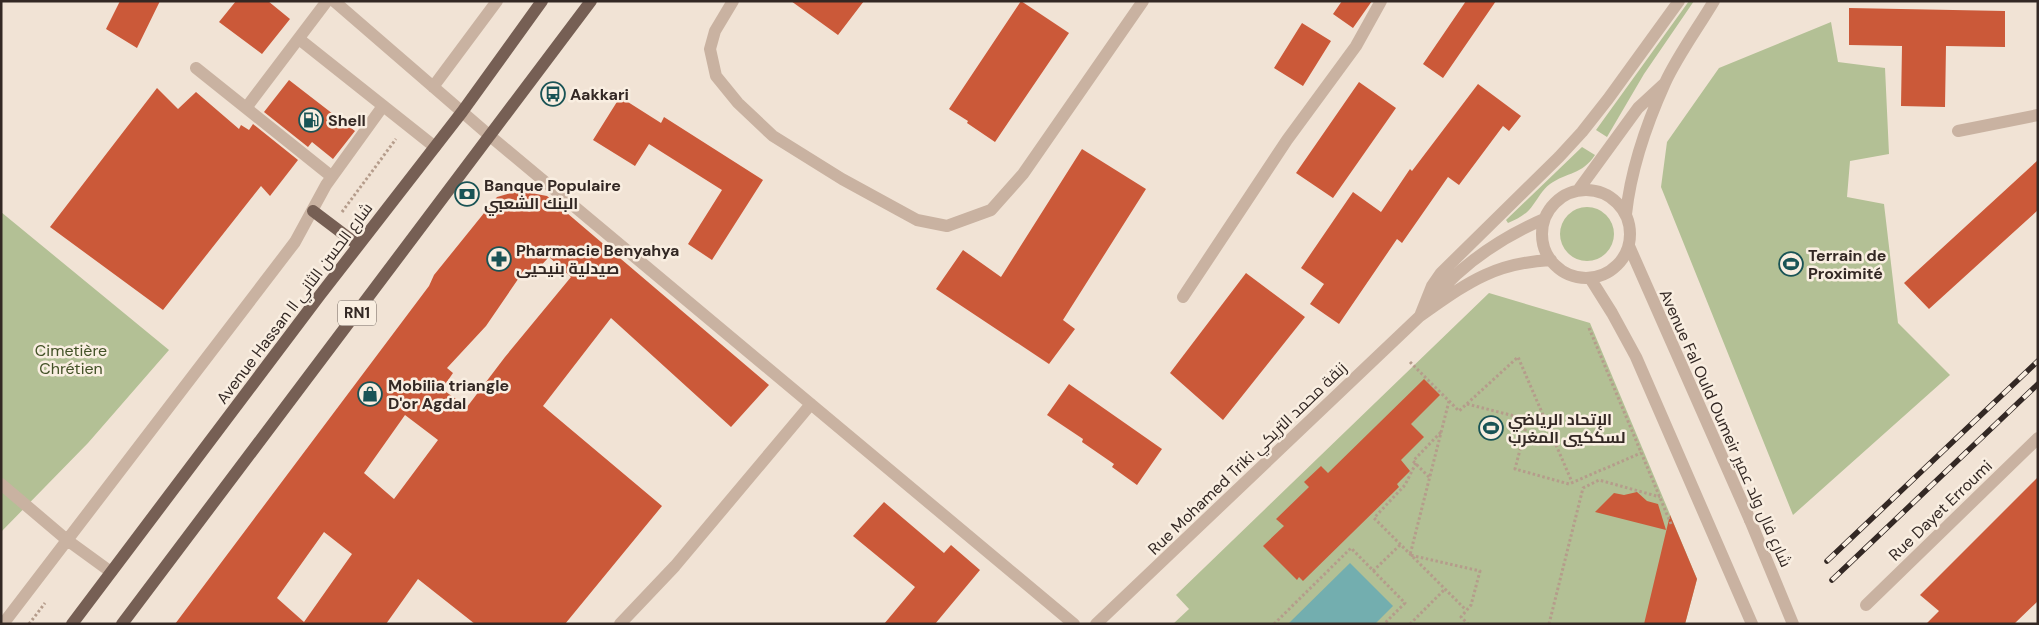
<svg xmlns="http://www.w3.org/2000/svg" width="2039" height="625" viewBox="0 0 2039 625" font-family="'DM Sans',Cairo,sans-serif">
<rect width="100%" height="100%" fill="#f1e3d5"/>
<path fill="#b3c095" d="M1689,1H1694L1644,74L1607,137L1596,130Z
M1831,22L1838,62L1885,68L1889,154L1850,161L1847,197L1884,204L1898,323L1950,375L1793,515L1661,187L1667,142L1719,68Z
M1582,147L1595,155C1582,175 1567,172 1550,184C1542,190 1539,197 1533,205C1527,214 1518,219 1508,223L1506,220Z
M1560 234a27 27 0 1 1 54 0a27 27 0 1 1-54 0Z
M1,212L169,350L88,443L1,532Z
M1489,293L1590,323L1697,579L1685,624H1173L1189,609L1176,595Z"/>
<path fill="#73aeaf" d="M1350,563L1393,606L1375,624H1288Z"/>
<path fill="#cb5939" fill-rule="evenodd" d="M120,1H160L137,48L106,29Z
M236,1H268L290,19L262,54L219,22Z
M791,1H864L838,35Z
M1021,1L1069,33L995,142L967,123L968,121L949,109Z
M1342,1H1372L1353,28L1333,14Z
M1466,1H1496L1443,78L1423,64Z
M1849,8L2005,11V47L1946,46L1945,107L1901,106L1902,46L1849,45Z
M1302,23L1331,41L1303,86L1274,68Z
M289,80L355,131L333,159L312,142L308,147L264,112Z
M1359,82L1396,108L1333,198L1296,173Z
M1478,84L1521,116L1509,131L1503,126L1459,185L1448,177L1402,243L1397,239L1339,324L1310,304L1324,284L1301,268L1353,192L1381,212L1410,169L1412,171Z
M157,88L178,109L196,92L239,129L241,125L249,130L253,124L298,160L270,196L261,186L163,310L50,227Z
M620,97L661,123L664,117L763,180L712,260L688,244L722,190L649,144L635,166L593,140Z
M1082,149L1146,189L1063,320L1075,329L1049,364L936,289L963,250L1001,277Z
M2038,160V210L1929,309L1904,283Z
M514,192L531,193L547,196L769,385L731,427L611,318L543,406L662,506L565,624H475L418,579L386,624H175L429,286L434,275L497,197ZM549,257L571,277L505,357L467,407L442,389L453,373L447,368L486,326L525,269L533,274ZM405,415L438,440L394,499L364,473ZM324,532L352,554L304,622L277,598Z
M1246,273L1305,317L1223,420L1170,373Z
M1424,379L1440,395L1411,424L1424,437L1401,460L1410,471L1397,484L1399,487L1303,581L1299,577L1297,580L1263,546L1284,526L1276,519L1309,487L1304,482L1321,466L1328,473Z
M1069,384L1162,449L1137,485L1112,467L1114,464L1082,442L1083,439L1047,415Z
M2038,477V601L2014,624H1926L1939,611L1920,595Z
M1637,492L1647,501L1658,504L1666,530L1595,512L1614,493L1624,495Z
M884,502L944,553L951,545L980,570L935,624H884L915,587L853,536Z
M1670,515L1697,579L1685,624H1644Z"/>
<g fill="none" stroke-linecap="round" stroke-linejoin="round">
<path stroke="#b59c8b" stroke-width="3" stroke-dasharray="2.5 2.5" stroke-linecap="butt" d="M342,212L396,139
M1589,328L1671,524
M1410,362L1459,411L1518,357L1572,482
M1449,401L1410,555L1480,571L1471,605L1461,617L1468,624
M1467,404L1546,424
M1528,419L1515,469L1569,484L1641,453
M1416,463L1405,485L1374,518L1466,610
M1429,477L1413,461L1441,432
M1373,571L1400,545
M29,624L45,603
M1274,624L1351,548L1405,603L1384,624
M1410,624L1445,589
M1549,624L1583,488L1599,480L1660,497"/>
<path stroke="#c9b2a1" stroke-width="12" d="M334,1L490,136L1074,624
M733,1L715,31L710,49L716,76L738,103L773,136L842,179L917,220L947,226L991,210L1023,174L1143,1
M299,39L435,147
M196,68L331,176
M433,87L497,1
M246,108L327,1
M1958,131L2038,115
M1579,189L1638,108L1664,84
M1542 234a44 44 0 1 1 88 0a44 44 0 1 1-88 0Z
M1626,214C1631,168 1646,125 1665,83C1678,55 1698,28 1714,1
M1629,246L1750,520
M1590,278L1612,313L1636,357L1752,624
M1183,297L1287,140L1356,46L1381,1
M1429,304C1459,266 1500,238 1544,219
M1420,316L1432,286L1441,273L1559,157L1582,132L1608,99L1679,1
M1,484L67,540L111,572
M1866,605L2038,438
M3,624L295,242L326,185L383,106
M620,624L675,566L811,404
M1096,624L1420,316C1466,284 1492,263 1551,260"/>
<path stroke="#765f54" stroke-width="12" d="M313,211L358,245
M72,624L320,295L462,112L542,1
M122,624L591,1"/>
<g stroke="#332824" stroke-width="5.5">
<path id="rail" d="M1827,561L2038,361
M1832,580L2038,384"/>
</g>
<use href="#rail" stroke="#f9eee1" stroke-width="4" stroke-dasharray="11" stroke-linecap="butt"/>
<path stroke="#c9b2a1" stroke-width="12" d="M1750,520L1793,624"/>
</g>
<defs>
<g id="bus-ring" transform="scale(1.25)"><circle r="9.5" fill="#f9eee1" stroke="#195355" stroke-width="1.5"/><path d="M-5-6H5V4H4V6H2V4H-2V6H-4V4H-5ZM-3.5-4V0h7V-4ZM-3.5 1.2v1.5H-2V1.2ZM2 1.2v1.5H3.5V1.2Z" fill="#195355"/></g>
<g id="fuel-ring" transform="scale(1.25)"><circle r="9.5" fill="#f9eee1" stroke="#195355" stroke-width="1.5"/><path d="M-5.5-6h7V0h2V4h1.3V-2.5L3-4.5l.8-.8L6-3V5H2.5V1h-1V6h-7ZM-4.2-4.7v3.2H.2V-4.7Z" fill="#195355"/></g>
<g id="bank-ring" transform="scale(1.25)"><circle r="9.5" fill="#f9eee1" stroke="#195355" stroke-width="1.5"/><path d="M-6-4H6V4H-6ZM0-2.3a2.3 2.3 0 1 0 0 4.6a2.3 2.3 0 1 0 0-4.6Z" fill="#195355"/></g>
<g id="pharmacy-ring" transform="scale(1.25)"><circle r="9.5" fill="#f9eee1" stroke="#195355" stroke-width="1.5"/><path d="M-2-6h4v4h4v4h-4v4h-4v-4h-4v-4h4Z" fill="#195355"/></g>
<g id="stadium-ring" transform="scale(1.25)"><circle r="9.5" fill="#f9eee1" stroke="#195355" stroke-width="1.5"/><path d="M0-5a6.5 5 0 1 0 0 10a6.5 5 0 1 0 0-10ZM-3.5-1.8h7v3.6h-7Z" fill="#195355"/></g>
<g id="shop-ring" transform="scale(1.25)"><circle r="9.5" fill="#f9eee1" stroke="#195355" stroke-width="1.5"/><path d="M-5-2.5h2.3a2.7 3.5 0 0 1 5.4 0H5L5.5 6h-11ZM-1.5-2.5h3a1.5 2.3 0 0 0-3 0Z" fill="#195355"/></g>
</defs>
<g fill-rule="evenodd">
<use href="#bus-ring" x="553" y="94"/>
<use href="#fuel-ring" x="311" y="120"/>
<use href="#bank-ring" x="467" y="194"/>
<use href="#pharmacy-ring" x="499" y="259"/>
<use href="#stadium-ring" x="1791" y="264"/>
<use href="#shop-ring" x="370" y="394"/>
<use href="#stadium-ring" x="1491" y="428"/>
</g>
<g text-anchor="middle" stroke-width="5" stroke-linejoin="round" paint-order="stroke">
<rect fill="#f9eee1" stroke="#6e635d" stroke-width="1" x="338" y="300.5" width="38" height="25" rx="4"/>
<g font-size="15" font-weight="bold" fill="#332824">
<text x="357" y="318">RN1</text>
</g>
<g font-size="16" font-weight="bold" fill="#332824" stroke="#f9eee1" text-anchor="start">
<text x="570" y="100">Aakkari</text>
<text x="328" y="126">Shell</text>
<text x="484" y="191">Banque Populaire<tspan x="484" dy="18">البنك الشعبي</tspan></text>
<text x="516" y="256">Pharmacie Benyahya<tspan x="516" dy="18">صيدلية بنيحيى</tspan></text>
<text x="1808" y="261">Terrain de<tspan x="1808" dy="18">Proximité</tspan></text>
<text x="388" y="391">Mobilia triangle<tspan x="388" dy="18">D'or Agdal</tspan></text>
<text x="1508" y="425">الإتحاد الرياضي<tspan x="1508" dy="18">لسككيي المغرب</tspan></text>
</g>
<g font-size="16" fill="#332824" stroke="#f9eee1">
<text transform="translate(294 303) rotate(-53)" y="6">Avenue Hassan II شارع الحسن الثاني</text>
<text transform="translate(1726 428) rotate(66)" y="6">Avenue Fal Ould Oumeir شارع فال ولد عمير</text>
<text transform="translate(1247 458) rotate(-44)" y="6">Rue Mohamed Triki زنقة محمد التريكي</text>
<text transform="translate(1940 510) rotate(-44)" y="6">Rue Dayet Erroumi</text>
</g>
<g font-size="16" fill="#435227" stroke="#f9eee1">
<text x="71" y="356">Cimetière<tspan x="71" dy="18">Chrétien</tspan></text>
</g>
</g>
<rect width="2039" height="625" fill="none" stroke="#332824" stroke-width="5"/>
</svg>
